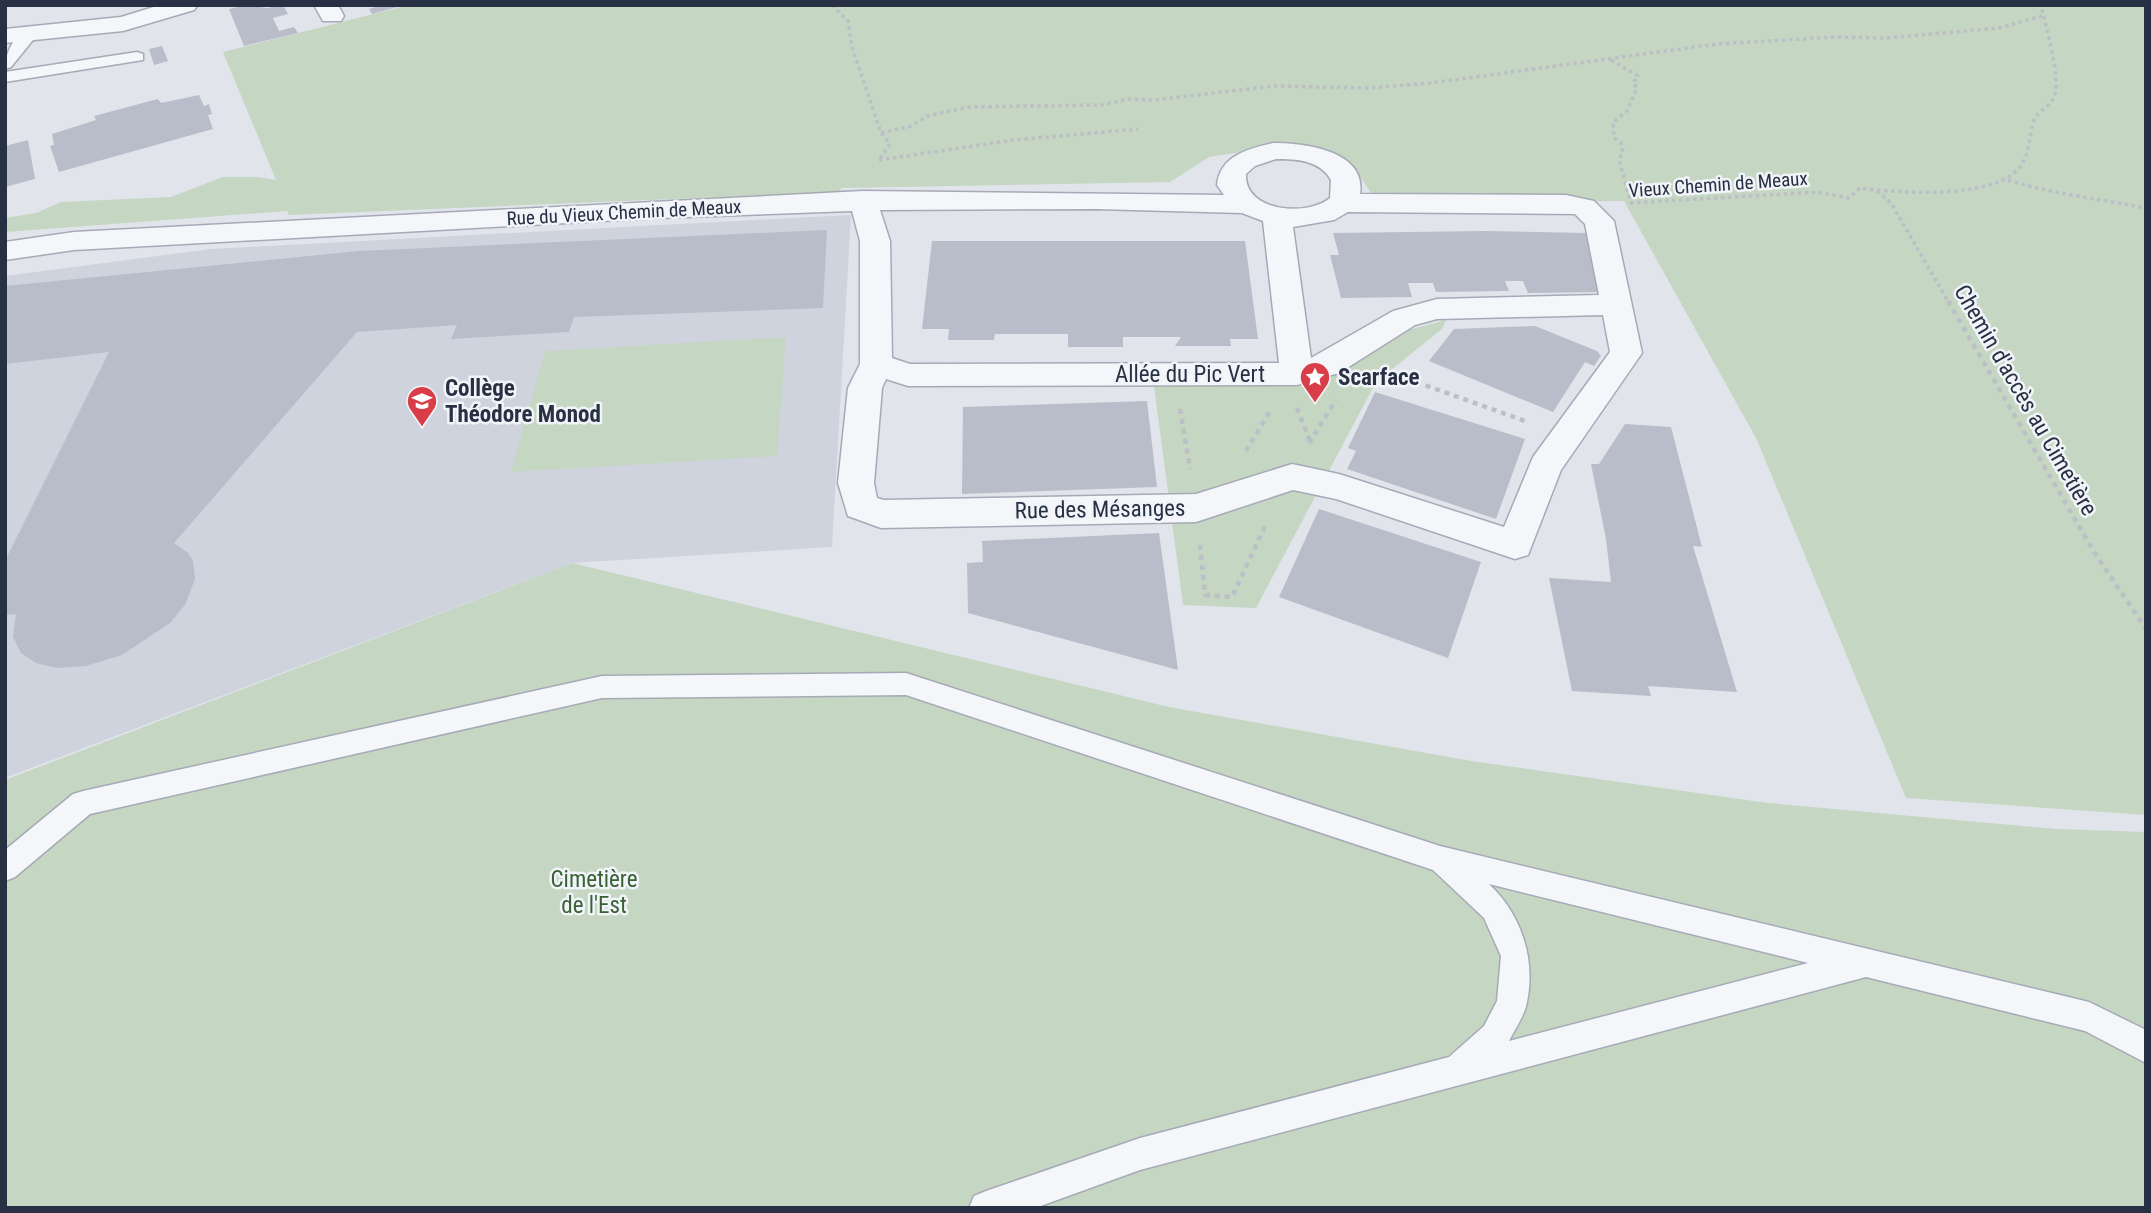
<svg xmlns="http://www.w3.org/2000/svg" width="2151" height="1213" viewBox="0 0 2151 1213" font-family="'Roboto Condensed',sans-serif">
<rect width="100%" height="100%" fill="#e1e4eb"/>
<path fill="#cfd3dd" d="M851,215L832,547L572,563L5,778V276L211,249Z"/>
<path fill="#c5d6c2" d="M409,5H2146V815L1906,798L1756,438L1624,201L1377,202L1358,173L1273,147L1209,157L1170,182L841,188L840,192L289,215L287,211L5,232V218L36,213L61,202L171,197L223,177H258L276,180L223,52Z
M1446,320L1442,329L1376,382L1256,608L1183,605L1154,386H1305L1332,377L1412,329Z
M786,337L777,456L511,472L545,351Z
M572,563L1169,707L1471,761L1768,803L2057,829L2146,832V1208H5V780Z"/>
<path fill="#b8bdc9" d="M246,5L267,8L283,5L288,14L273,18L279,31L294,27L298,33L244,46L229,9Z
M382,5H401V6L372,14L369,9Z
M162,46L168,61L154,65L149,49Z
M199,95L204,106L209,104L212,114L208,115L213,129L59,172L50,146L54,145L52,134L96,120L94,116L158,99L161,103Z
M28,140L35,179L5,187V146Z
M827,230L823,308L574,317L569,332L451,339L457,325L357,332L174,543L188,553L193,561L195,579L185,605L170,623L122,655L86,666L57,668L36,663L21,653L13,637L16,614L5,615V561L109,352L5,364V286L359,251Z
M1486,231L1588,233L1600,292L1528,293L1523,281H1505L1509,291L1436,292L1433,283H1408L1412,297L1341,298L1330,255H1339L1333,233Z
M932,241H1245L1258,339H1230L1231,346H1175L1181,337H1123V347H1068V334H995L994,340H948L949,329H922Z
M1535,326L1597,351L1601,356L1594,366L1585,362L1553,412L1429,361L1454,329Z
M1375,392L1525,439L1496,519L1347,469L1356,451L1348,448Z
M1147,401L1157,487L962,494L963,407Z
M1625,424L1671,427L1702,547L1693,546L1737,692L1648,686L1651,696L1572,691L1549,578L1611,582L1606,539L1591,464H1599Z
M1319,509L1481,562L1448,658L1279,597Z
M1159,533L1178,670L968,613L967,563L983,562L982,541Z"/>
<g fill="none" stroke-linecap="round" stroke-linejoin="round">
<g stroke="#a6aab6" stroke-width="3">
<path id="lane" d="M29,30L37,35L11,67L5,69C5,54 13,35 29,30Z
M137,52L143,54V60L5,82V72Z
M906,673L1440,846L2089,1002L2146,1030V1063L2085,1031L1866,977L1140,1170L1035,1208H969L974,1196L986,1191L1140,1138L1449,1057L1484,1026L1497,1001L1501,956L1484,918L1433,870L906,695L602,698L90,814L15,877L5,881V850L73,794L83,791L602,676ZM1489,884L1808,963L1509,1041C1515,1029 1525,1015 1527,1002C1536,959 1521,914 1489,884Z"/>
</g>
<g stroke="#a6aab6" stroke-width="3">
<path id="street" d="M160,5H198L194,10L123,31L5,43V29L121,17Z
M314,5H338L344,16L341,21H323Z
M1273,143C1303,143 1367,150 1360,194L1566,195L1594,201L1614,221L1642,353L1561,470L1528,555L1515,559L1336,499L1293,490L1196,522L881,528L848,516L838,483L848,388L860,364V241L852,211L658,218L74,250L5,260V242L74,232L863,191L1224,195L1217,185C1220,156 1247,149 1273,143ZM1276,159C1296,159 1320,160 1331,180L1330,198C1307,217 1244,212 1246,174L1255,166ZM1097,209L1242,213L1263,221L1279,363L910,364L892,358L890,241L880,210ZM1348,212L1575,214L1585,224L1599,295L1437,299L1393,311L1311,358L1293,227L1334,220ZM1603,315L1610,352L1533,457L1504,527L1339,474L1292,464L1196,494L884,500L877,498L874,483L882,388L886,379L908,386L1297,385L1339,373L1415,325L1437,319Z"/>
</g>
<path stroke="#bcbfc6" stroke-width="3.5" stroke-dasharray="3.5 3.5" stroke-linecap="butt" d="M832,5L848,21L852,47L881,133L890,144L879,160
M1611,60L1638,76L1633,83L1637,88L1627,111L1613,123L1614,138L1621,143L1623,152L1619,159L1631,203
M881,133L911,126L927,116L969,107L1102,105L1129,99L1154,100L1274,86L1367,88L1431,83L1717,44L1836,37L1887,38L1999,28L2042,16
M879,160L1014,140L1138,129
M2008,180C2053,194 2100,199 2146,208
M1877,191L1891,203L1949,303
M1630,203L1818,192L1849,198L1860,188C1899,193 1999,201 2022,164C2030,151 2029,137 2033,123C2035,113 2048,108 2053,99C2063,82 2045,25 2041,5"/>
<path stroke="#bcbfc6" stroke-width="4.5" stroke-dasharray="5 5" stroke-linecap="butt" d="M1948,301L2094,552L2146,629
M1388,372L1528,422
M1297,408L1310,441
M1180,409L1190,469
M1309,443L1336,400
M1246,451L1270,411
M1200,545L1205,595L1232,597L1265,526"/>
<use href="#lane" fill="#f5f6f9" fill-rule="evenodd"/>
<use href="#street" fill="#f5f6f9" fill-rule="evenodd"/>
</g>
<defs>
<g id="sight-pin" transform="scale(1.575)"><path d="M0 17L-7.5 6A9.5 9.5 0 1 1 7.5 6Z" fill="#d93d47" stroke="#f1f4f8"/><path d="M0-6L1.8-2.2L6-1.7L2.9 1.2L3.7 5.4L0 3.3L-3.7 5.4L-2.9 1.2L-6-1.7L-1.8-2.2Z" fill="#fff"/></g>
<g id="school-pin" transform="scale(1.575)"><path d="M0 17L-7.5 6A9.5 9.5 0 1 1 7.5 6Z" fill="#d93d47" stroke="#f1f4f8"/><path d="M0-5L7-2L0 1L-7-2ZM-4 1L0 2.5L4 1V4Q0 6-4 4Z" fill="#fff"/></g>
</defs>
<g fill-rule="evenodd">
<use href="#sight-pin" x="1315" y="377"/>
<use href="#school-pin" x="422" y="401"/>
</g>
<g text-anchor="middle" stroke-width="5" stroke-linejoin="round" paint-order="stroke">
<g font-size="19" fill="#283044" stroke="#f1f4f8">
<text transform="translate(1718 184) rotate(-4)" y="7">Vieux Chemin de Meaux</text>
<text transform="translate(624 212) rotate(-3)" y="7">Rue du Vieux Chemin de Meaux</text>
</g>
<g font-size="23" fill="#283044" stroke="#f1f4f8">
<text x="1190" y="382">Allée du Pic Vert</text>
<text transform="translate(2026 400) rotate(60)" y="8">Chemin d'accès au Cimetière</text>
<text transform="translate(1100 509) rotate(-1)" y="8">Rue des Mésanges</text>
</g>
<g font-size="23" font-weight="bold" fill="#283044" stroke="#f1f4f8" text-anchor="start">
<text x="1338" y="385">Scarface</text>
<text x="445" y="396">Collège<tspan x="445" dy="26">Théodore Monod</tspan></text>
</g>
<g font-size="23" fill="#396134" stroke="#f1f4f8">
<text x="594" y="887">Cimetière<tspan x="594" dy="26">de l'Est</tspan></text>
</g>
</g>
<rect width="2151" height="1213" fill="none" stroke="#283044" stroke-width="14"/>
</svg>
